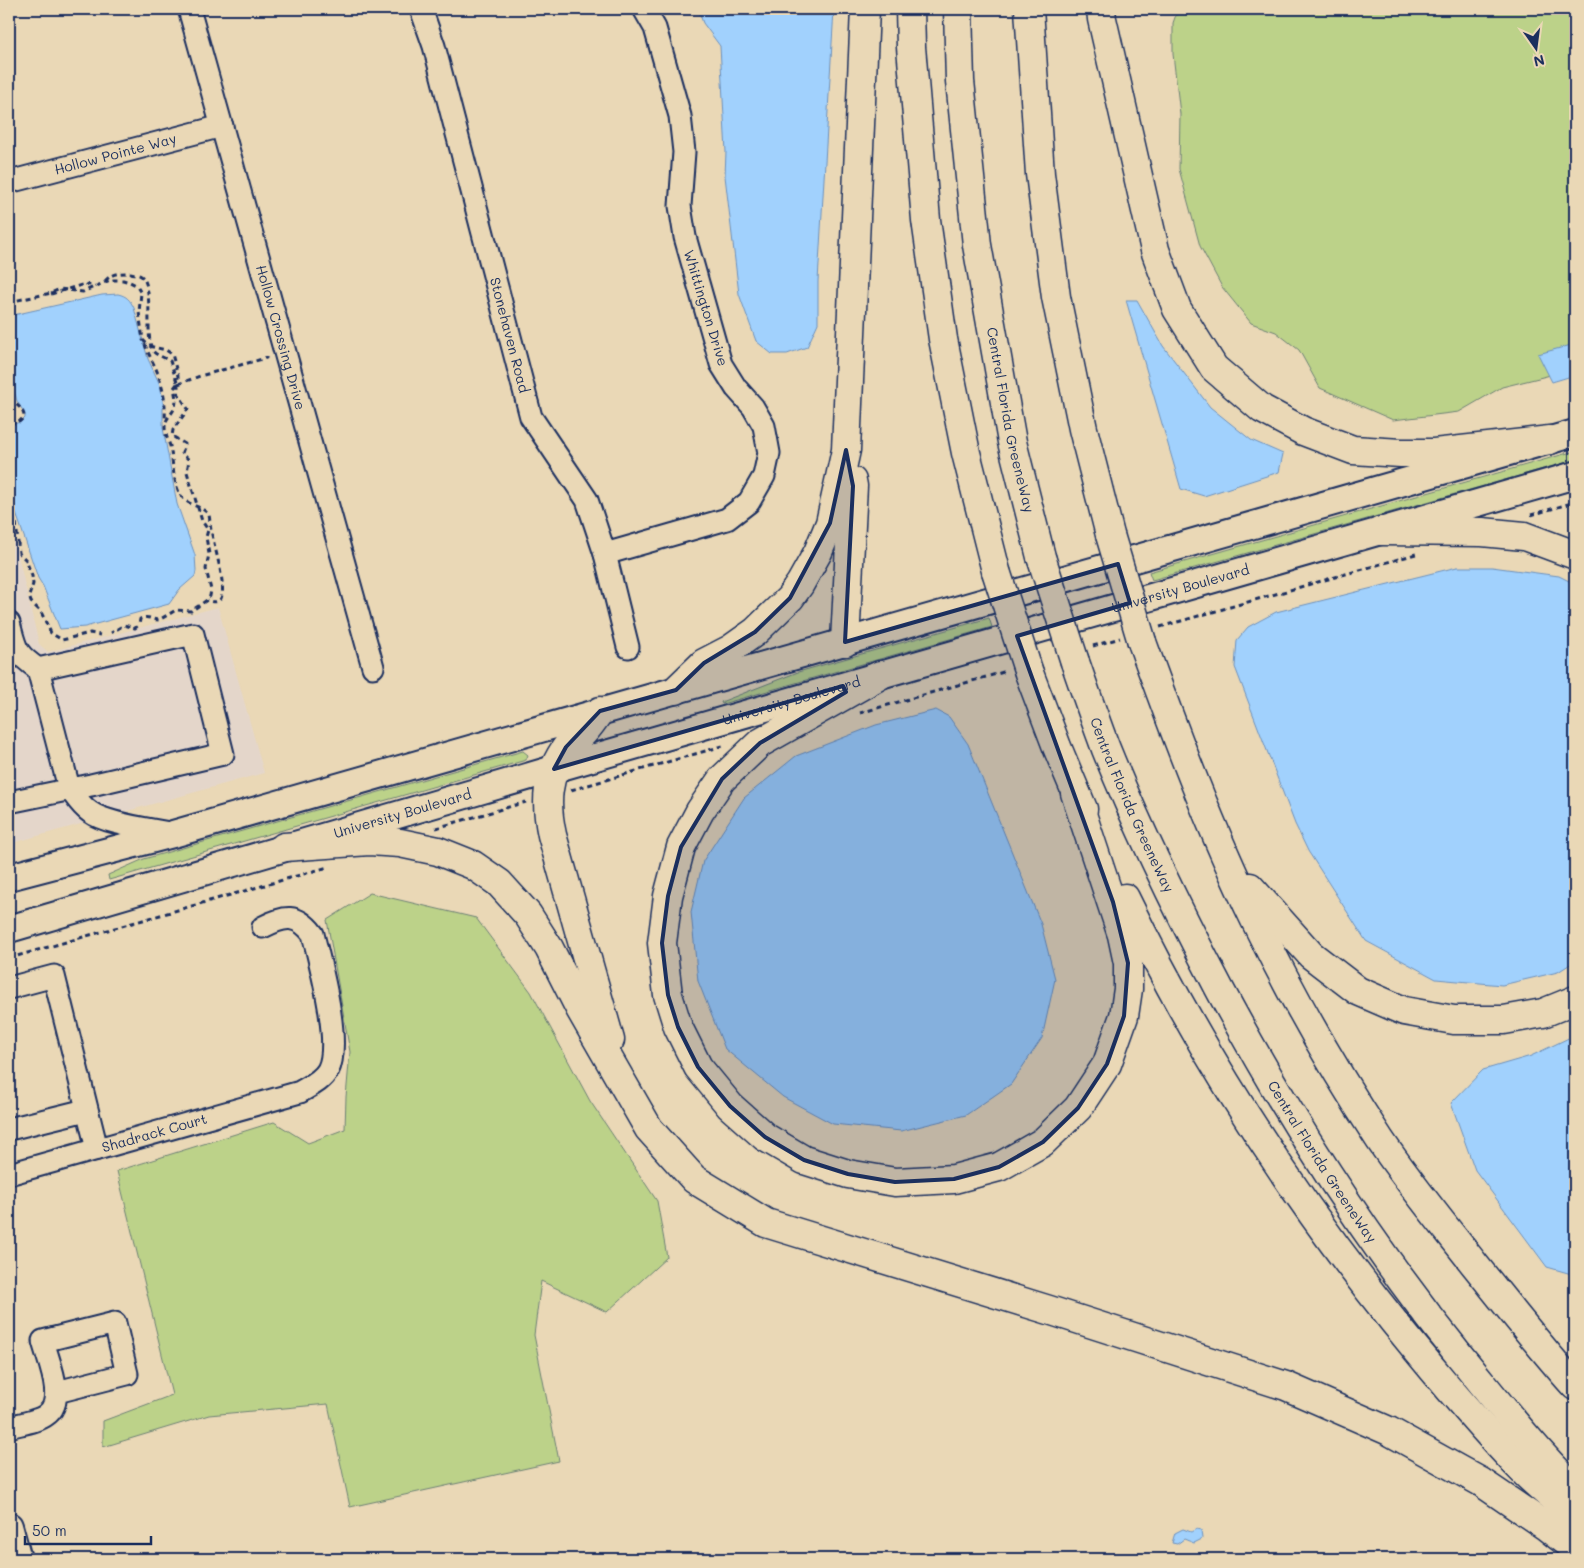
<svg xmlns="http://www.w3.org/2000/svg" width="1584" height="1568" viewBox="0 0 1584 1568" font-family="Mali,sans-serif">
<rect width="100%" height="100%" fill="#ead8b6"/>
<filter id="ink" filterUnits="userSpaceOnUse"><feTurbulence type="fractalNoise" baseFrequency=".02" numOctaves="2"/><feDisplacementMap in="SourceGraphic" scale="10" xChannelSelector="R" yChannelSelector="G"/><feConvolveMatrix kernelMatrix="1 2 1 2 8 2 1 2 1" color-interpolation-filters="sRGB"/></filter>
<g filter="url(#ink)">
<path fill="#e4d6ca" d="M9,517L39,644L48,652L218,607L264,773L9,844Z"/>
<path fill="#bcd289" stroke="#6c8074" d="M1178,9H1575V369L1502,387L1459,412L1393,420L1320,388L1299,350L1276,332L1251,323L1222,287L1200,246L1179,169L1180,114L1173,54V23Z
M1575,451V460L1152,580L1149,572Z
M989,618L992,627L722,704L721,702L798,672Z
M523,751L528,755L526,760L109,880L108,875L144,859Z
M370,893L476,918L531,992L590,1101L657,1201L667,1257L607,1312L541,1281L534,1335L559,1461L350,1507L328,1404L209,1415L103,1447V1421L172,1395L117,1171L274,1122L308,1143L345,1129L346,1097L350,1052L327,920Z"/>
<path fill="#a1d1fd" stroke="#6b90bd" d="M698,9H834L818,281V323L807,347L787,354H772L756,341L739,294L725,176L726,152L720,46L703,23Z
M118,294C127,296 130,300 134,308L148,359L160,385L163,400V428L177,504L195,555L196,571L195,576L179,590L169,604L85,627L60,629L43,586L38,578L11,498L9,472V425L21,422L25,418V414L17,401L9,373V316L102,295Z
M1137,300L1163,346L1210,407L1251,440L1283,454L1279,472L1204,496L1181,489L1126,300Z
M1575,344V375L1552,382L1538,354Z
M1457,567H1492L1559,576L1575,584V961L1558,972L1502,985L1436,979L1366,941L1308,851L1295,824L1235,667L1237,640L1248,627L1276,612Z
M936,710L949,717L968,744L1041,924L1055,979L1042,1038L1011,1084L966,1115L901,1131L833,1124L783,1097L725,1049L698,981L691,912L703,861L744,798L796,756L876,725Z
M1575,1035V1275L1547,1267L1475,1170L1451,1103L1483,1070L1531,1056Z
M1183,1529L1191,1532L1196,1529L1201,1530L1202,1539L1194,1543L1184,1539L1177,1544L1172,1543L1175,1533Z"/>
<g fill="none" stroke-linecap="round" stroke-linejoin="round">
<g stroke="#1b2f5e" stroke-width="25">
<g id="minor">
<path id="s1" d="M189,9L373,667"/>
<path id="s2" d="M421,9L434,46L531,417L587,500L605,554L628,647"/>
<path id="s3" d="M9,182L222,126"/>
<path d="M605,554L727,519L749,502L764,476L769,453L764,426L753,407L736,388L721,364L685,237L680,206L684,152L680,116L655,28L644,9"/>
<path d="M9,623C16,649 15,653 38,669"/>
<path d="M9,802L91,785L223,754L193,634L38,669L69,788C76,797 81,806 90,812C106,824 151,829 173,834"/>
<path d="M9,988L54,976L97,1149"/>
<path d="M9,1129L86,1110"/>
<path id="s4" d="M9,1174L300,1092C310,1086 322,1081 328,1070C342,1043 320,964 313,934C297,913 284,916 263,927"/>
<path d="M9,1427C19,1424 39,1421 46,1415C67,1401 48,1361 43,1341L115,1323L127,1374L57,1392"/>
</g>
</g>
<g stroke="#1b2f5e" stroke-width="30">
<g id="major">
<path d="M9,877L173,834L1575,433"/>
<path id="s5" d="M9,929L554,769L1575,475"/>
<path d="M9,1526L18,1559"/>
</g>
</g>
<g stroke="#1b2f5e" stroke-width="31">
<g id="highway">
<path d="M910,9L911,47L926,220L943,339L966,453L996,571"/>
<path id="s6" d="M958,9L960,81L977,245L1012,442L1041,557"/>
<path d="M1029,9L1040,174L1056,297L1083,429L1110,535"/>
<path d="M1101,9L1102,19L1155,250L1177,309L1214,368L1262,409L1303,431L1353,450L1401,453H1434L1550,440"/>
<path d="M1381,531L1482,532L1524,536L1575,555"/>
<path d="M845,642L853,486L852,481"/>
<path d="M1142,642C1176,736 1211,830 1255,920C1292,996 1334,1070 1380,1140C1409,1183 1443,1224 1475,1265C1508,1306 1540,1347 1575,1386"/>
<path id="s7" d="M1075,662C1085,691 1095,720 1106,749C1139,831 1178,910 1219,988C1289,1119 1366,1240 1460,1356C1497,1401 1533,1448 1575,1489"/>
<path d="M1029,673L1057,747L1083,809"/>
<path d="M880,675L760,743L722,779L700,811L681,847L668,896L662,943L668,995L678,1027L698,1067L730,1106L765,1137L804,1160L848,1174L895,1182L954,1179L999,1167L1043,1142L1078,1108L1107,1064L1124,1016L1128,989V963L1122,935L1075,793"/>
<path d="M676,690L704,663L731,649L755,632L790,598L800,584L818,552L830,523L846,450L865,9"/>
<path d="M600,711C594,719 588,729 580,736C575,740 569,743 565,749C546,777 545,803 552,835L610,1040"/>
<path d="M284,847L369,841L400,843L438,851L473,865L499,883L528,915L549,948L580,1009L649,1129L694,1179L766,1223L1049,1310L1286,1386L1389,1431L1481,1482L1547,1527L1575,1549"/>
<path d="M1250,887L1311,955L1358,991L1404,1011L1454,1020H1504L1543,1013L1575,1000"/>
<path d="M1125,898C1198,1049 1289,1191 1394,1322C1436,1374 1479,1426 1526,1474C1542,1489 1559,1503 1575,1518"/>
</g>
</g>
<path stroke="#1b2f5e" stroke-width="3" stroke-dasharray="5 4" stroke-linecap="butt" d="M105,281C112,273 119,273 130,273C133,274 138,274 141,276C155,285 144,338 153,351C157,356 164,357 170,361L177,382
M51,294L85,284L95,286
M9,302L51,293L60,289L83,292L110,280H123L130,282L136,285L141,293L139,312L143,340L149,346L166,350L172,354L178,376V393L188,409L173,430L172,436L185,444L182,453L189,460L187,472L202,521L208,530L206,537L209,554L206,569L211,590L210,596L207,600L191,611L176,610L159,620C151,620 149,615 140,619L139,625L135,628L124,625L111,633
M145,344C148,355 156,366 159,377C164,392 166,406 165,421
M177,384L174,388C175,394 177,400 175,407C172,415 165,418 165,427C165,434 168,440 170,446C173,460 173,488 183,498C190,506 202,506 209,515C210,520 210,525 211,530C214,546 225,580 222,595C221,603 213,603 207,600
M178,384L200,376L266,358V356
M9,399C15,404 24,408 24,417L18,423H9
M9,497L16,522L19,553L26,560L32,576L33,584L29,596L31,602L41,612L51,633L62,640L90,633L100,635
M1531,515L1575,502
M1160,627L1416,554
M1093,646L1120,638
M860,713L1007,671
M571,790L726,745
M436,828L526,802
M9,955L17,956L328,867"/>
<use href="#minor" stroke="#ead8b6" stroke-width="21"/>
<use href="#major" stroke="#ead8b6" stroke-width="26"/>
<use href="#highway" stroke="#ead8b6" stroke-width="28"/>
<g stroke="#1b2f5e" stroke-width="31" stroke-linecap="butt">
<path id="highway-bridge" d="M1110,535L1142,642
M1041,557L1075,662
M996,571L1029,673"/>
</g>
<use href="#highway-bridge" stroke="#ead8b6" stroke-width="28"/>
</g>
</g>
<path fill="#1b2f5e" fill-opacity="0.2" stroke="#1b2f5e" stroke-width="4" stroke-linejoin="round" d="M846,450L853,486L845,642L1118,564L1130,603L1017,636L1113,902L1128,963L1124,1016L1107,1064L1078,1108L1043,1142L999,1167L954,1179L895,1182L848,1174L804,1160L765,1137L730,1106L698,1067L678,1027L668,995L662,943L668,896L681,847L722,779L760,743L846,692L843,686L554,769L566,747L600,711L676,690L704,663L755,632L790,598L830,523Z"/>
<g text-anchor="middle" stroke-width="4" stroke-linejoin="round" paint-order="stroke">
<g font-size="14" fill="#1b2f5e" stroke="#ead8b6">
<text dy="5" stroke="none"><textPath href="#s3" startOffset="110">Hollow Pointe Way</textPath></text>
<text transform="translate(706 308) rotate(73)" y="5">Whittington Drive</text>
<text dy="5" stroke="none"><textPath href="#s2" startOffset="338">Stonehaven Road</textPath></text>
<text dy="5" stroke="none"><textPath href="#s1" startOffset="341">Hollow Crossing Drive</textPath></text>
<text dy="5" stroke="none"><textPath href="#s6" startOffset="415">Central Florida GreeneWay</textPath></text>
<text dy="5" stroke="none"><textPath href="#s5" startOffset="1220">University Boulevard</textPath></text>
<text dy="5" stroke="none"><textPath href="#s5" startOffset="815">University Boulevard</textPath></text>
<text dy="5" stroke="none"><textPath href="#s7" startOffset="154">Central Florida GreeneWay</textPath></text>
<text dy="5" stroke="none"><textPath href="#s5" startOffset="410">University Boulevard</textPath></text>
<text dy="5" stroke="none"><textPath href="#s4" startOffset="151">Shadrack Court</textPath></text>
<text dy="5" stroke="none"><textPath href="#s7" startOffset="559">Central Florida GreeneWay</textPath></text>
</g>
</g>
<rect width="1584" height="1568" fill="none" stroke="#ead8b6" stroke-width="30"/>
<rect x="15" y="15" width="1554" height="1538" fill="none" stroke="#1b2f5e" stroke-width="2" filter="url(#ink)"/>
<g transform="translate(1536 48) rotate(166)" stroke="#ead8b6" stroke-width="4" paint-order="stroke">
<path d="M0-4L9 19L0 12L-9 19Z" fill="#1b2f5e"/>
<text y="-8" font-size="14" font-weight="bold" text-anchor="middle" fill="#1b2f5e">N</text>
</g>
<path d="M25 1536v8h126v-8" fill="none" stroke="#1b2f5e" stroke-width="2.5"/>
<text x="32" y="1536" font-size="15" fill="#1b2f5e" stroke="#ead8b6" stroke-width="4" paint-order="stroke">50 m</text>
</svg>
